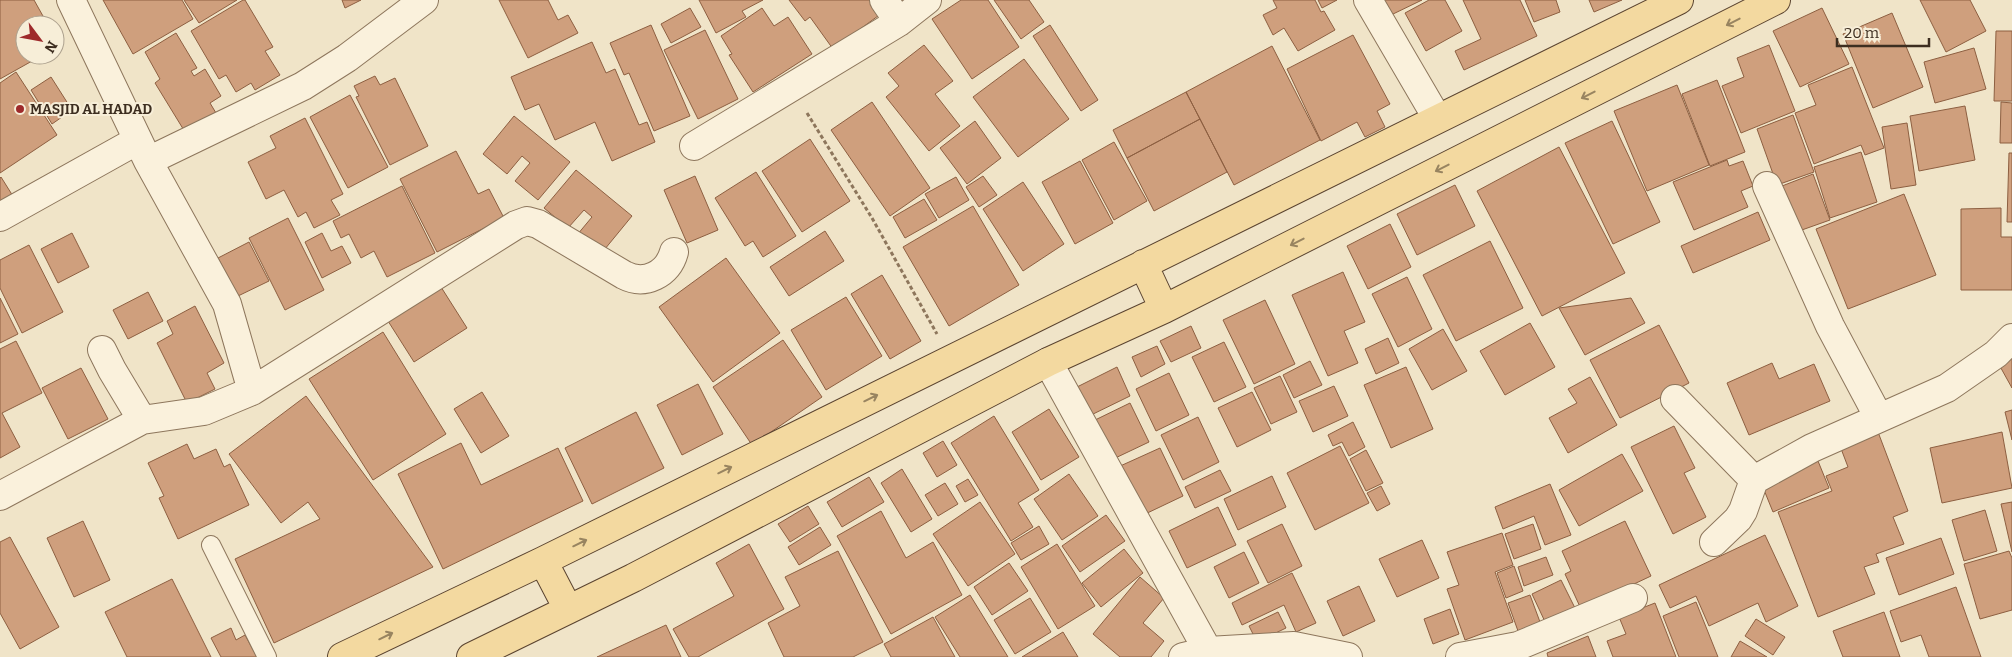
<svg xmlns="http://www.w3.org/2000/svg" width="2012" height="657" viewBox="0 0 2012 657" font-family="Bitter,serif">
<rect width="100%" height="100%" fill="#f0e4c8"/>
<path fill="#cf9f7d" stroke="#8d5f41" d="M0,0H34L48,25H25V55H54L44,61L41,56L0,79Z
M103,0H182L193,19L133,54Z
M184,0H237L199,23Z
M243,0H245L273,47L265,51L280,75L255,90L251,83L236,92L226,75L219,79L191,31Z
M342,0H361L345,8Z
M499,0H548L558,20L568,15L578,33L528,58Z
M699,0H763L742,11L746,17L716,33Z
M789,0H873L882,13L833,49L810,17L805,21Z
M961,0H988L1019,47L972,79L932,19Z
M994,0H1029L1044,22L1021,39Z
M1273,0H1315L1321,12L1324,11L1335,30L1298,51L1284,28L1273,35L1263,15L1277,8Z
M1318,0H1337L1322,8Z
M1384,0H1422L1391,15Z
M1429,0H1445L1462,31L1426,51L1405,13Z
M1463,0H1520L1537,36L1464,70L1455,51L1481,39Z
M1525,0H1556L1560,12L1534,22Z
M1589,0H1622L1594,12Z
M1920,0H1970L1986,31L1946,52Z
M690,8L701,27L671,43L661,24Z
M762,8L774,26L788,17L812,54L753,92L729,55L732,54L721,36Z
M1822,8L1849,64L1800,87L1773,31Z
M1892,13L1923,87L1873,108L1843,34Z
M651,25L690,116L654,131L629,73L624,75L610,43Z
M1050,25L1098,100L1081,111L1033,36Z
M705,30L738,99L698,119L664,50Z
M1996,31H2012V101H1994Z
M176,33L197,68L191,71L194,76L205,69L221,96L210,103L216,113L185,132L155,83L160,79L145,52Z
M1353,35L1390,104L1377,111L1385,127L1365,137L1357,122L1321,141L1287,69Z
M592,42L606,73L615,69L639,125L647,122L655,142L612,161L595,122L555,140L539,104L525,110L511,77Z
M924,45L953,81L935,94L960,126L929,151L886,97L899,86L888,73Z
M1769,45L1795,111L1741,133L1722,86L1744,77L1737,58Z
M1272,46L1320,140L1234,185L1186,92Z
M1974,48L1986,89L1935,103L1924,62Z
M1024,59L1069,119L1018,157L973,97Z
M1852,67L1884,148L1865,155L1861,145L1814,164L1795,113L1816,105L1808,85Z
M16,72L57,135L0,173V83Z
M375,76L380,85L395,78L428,146L390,165L356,97L359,96L354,86Z
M51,77L72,110L52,124L31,90Z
M1717,80L1745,152L1710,166L1682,94Z
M1677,85L1709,165L1647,191L1614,111Z
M1186,92L1200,119L1127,158L1113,130Z
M350,95L388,167L348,188L310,117Z
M872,102L930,188L890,216L831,130Z
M2001,102L2012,103V143H2000Z
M1965,106L1975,160L1919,171L1910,116Z
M1793,115L1814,172L1777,185L1757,129Z
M514,116L570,162L538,200L515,181L530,163L522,156L507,174L483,154Z
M305,118L343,194L331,200L340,215L314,228L306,212L298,217L284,190L266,199L248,162L276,148L270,136Z
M1200,119L1227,172L1154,211L1127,158Z
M975,121L1001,158L967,184L940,148Z
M1612,121L1660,222L1613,244L1565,143Z
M1907,123L1916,185L1891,189L1882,127Z
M810,139L850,201L802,232L762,171Z
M1114,142L1147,201L1114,220L1082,160Z
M1559,147L1625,273L1542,316L1477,191Z
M456,151L478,194L489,189L504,218L437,252L400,179Z
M1861,152L1877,202L1830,218L1814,167Z
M2009,153H2012V222H2007Z
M1727,160L1729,166L1743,161L1753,186L1741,191L1748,207L1694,230L1673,182Z
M1080,161L1113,223L1075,244L1042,182Z
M576,170L632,216L600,255L577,235L592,217L584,210L568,228L544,208Z
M756,172L796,236L763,257L753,241L745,246L715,198Z
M1813,174L1830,220L1799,231L1782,186Z
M695,176L718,230L687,243L664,190Z
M983,176L997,195L979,207L966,187Z
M1,177L16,201L0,212V178Z
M956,177L969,200L939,218L925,194Z
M1023,182L1064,244L1023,271L983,209Z
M1455,185L1475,226L1417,255L1397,214Z
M402,186L435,253L387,277L374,251L361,258L349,234L341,238L333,221Z
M1904,194L1936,275L1848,309L1816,229Z
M924,199L937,220L905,238L893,217Z
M973,206L1019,285L949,326L903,247Z
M2001,208V237H2012V290H1961V209Z
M1758,212L1770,240L1693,273L1681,246Z
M288,218L324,290L285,310L249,238Z
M1390,224L1411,267L1368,289L1347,246Z
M825,231L844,261L789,296L770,267Z
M72,233L89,267L58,283L41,249Z
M322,233L331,251L342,246L351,263L322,278L305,242Z
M1490,241L1523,308L1456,341L1423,275Z
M249,242L269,281L238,296L218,258Z
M29,245L63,312L22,333L0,288V260Z
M726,258L780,333L713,382L659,307Z
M1343,272L1365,322L1344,331L1358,363L1328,376L1292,295Z
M882,275L921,341L890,359L851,294Z
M1407,277L1432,329L1398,347L1372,294Z
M441,287L467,328L414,362L388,321Z
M148,292L163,321L128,339L113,310Z
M846,297L882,356L826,390L791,330Z
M0,298L18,334L0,343Z
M1631,298L1645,323L1585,355L1559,308Z
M1265,300L1295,364L1254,384L1223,320Z
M195,306L224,363L207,373L215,389L187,403L157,343L173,334L167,321Z
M1530,323L1555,367L1505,395L1480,351Z
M1659,325L1689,383L1620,418L1590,360Z
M1191,326L1201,348L1171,362L1160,341Z
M1443,329L1467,371L1432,390L1409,349Z
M383,332L446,434L373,480L309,379Z
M1388,338L1399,363L1376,374L1365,349Z
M783,340L822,397L752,445L713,387Z
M16,341L42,393L2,413L20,447L0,458V349Z
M1224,342L1246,387L1214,402L1192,357Z
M1157,346L1165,364L1141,377L1132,357Z
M2012,353V388L1997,361Z
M1310,361L1322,385L1294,398L1283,375Z
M1772,363L1779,379L1814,364L1830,401L1749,435L1727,383Z
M1117,367L1130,396L1087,417L1073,389Z
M1406,367L1433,429L1391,448L1364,385Z
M81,368L108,419L68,439L42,388Z
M1169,373L1189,415L1156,431L1136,389Z
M1280,376L1297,412L1271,424L1254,388Z
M1590,377L1617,425L1568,453L1549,418L1577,403L1568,389Z
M698,384L723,434L682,455L657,405Z
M1334,386L1348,416L1313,432L1299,401Z
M482,392L509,436L481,453L454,409Z
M1252,392L1271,430L1237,447L1218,408Z
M306,396L433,567L274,643L235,559L320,519L308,502L281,523L229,454Z
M1130,403L1149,442L1109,461L1091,422Z
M1049,409L1079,457L1041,480L1012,432Z
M2012,410V440L2005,412Z
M636,412L664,468L592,504L565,448Z
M994,416L1039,490L1018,503L1033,527L1011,541L951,443Z
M1198,417L1219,462L1183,480L1161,435Z
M1353,422L1365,447L1349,456L1342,442L1333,446L1328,435Z
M1674,426L1695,468L1684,473L1706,517L1673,534L1631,447Z
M1878,432L1908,511L1893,517L1904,544L1876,554L1879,562L1864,567L1875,594L1818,617L1778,512L1832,491L1826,476L1848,467L1840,446Z
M2002,432L2012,488L1942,503L1930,448Z
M943,441L957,465L937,477L923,453Z
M461,443L481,485L558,448L583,501L443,569L398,474Z
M187,444L194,459L216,449L224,467L230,464L249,505L178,539L159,498L164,496L148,463Z
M1340,446L1369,503L1315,530L1287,473Z
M1160,448L1183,496L1141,516L1118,467Z
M1366,450L1383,483L1366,491L1350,459Z
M1622,454L1643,491L1579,526L1559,490Z
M1818,461L1829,488L1773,512L1762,485Z
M902,469L932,519L911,532L881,483Z
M1220,470L1231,491L1195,508L1185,487Z
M1069,474L1098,516L1062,540L1034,499Z
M1272,476L1286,507L1238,530L1224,499Z
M869,477L884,502L842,527L827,502Z
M968,479L978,495L965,502L956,486Z
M945,483L958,504L938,516L925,495Z
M1550,484L1571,535L1545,545L1534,516L1503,529L1495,507Z
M1381,486L1390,504L1377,511L1367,493Z
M980,502L1015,554L968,586L933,534Z
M2012,502V552L2001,504Z
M808,506L819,524L790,542L778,524Z
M1218,507L1236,545L1187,568L1169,531Z
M1985,510L1997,551L1964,561L1952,520Z
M881,511L906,558L933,542L962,595L891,634L837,536Z
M1106,515L1125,541L1080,572L1062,546Z
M83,521L110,580L74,597L47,538Z
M1625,521L1651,576L1581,609L1565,574L1571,571L1562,551Z
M1282,524L1302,566L1268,583L1247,541Z
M1533,524L1541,549L1514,559L1505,534Z
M1039,526L1049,544L1021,560L1011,543Z
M820,527L831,545L799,565L788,547Z
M1502,533L1513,565L1495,572L1513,622L1465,640L1447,589L1459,585L1447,552Z
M1765,535L1798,606L1766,622L1758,603L1709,626L1696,596L1670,608L1659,585Z
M10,537L59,627L20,649L0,613V542Z
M1941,538L1954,574L1899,595L1886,558Z
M1422,540L1439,578L1397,597L1379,559Z
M749,544L784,609L698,657H689L673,629L734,596L716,563Z
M1057,544L1095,606L1058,629L1021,567Z
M1124,549L1143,573L1101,607L1082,583Z
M838,551L883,642L853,657H784L768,623L800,606L785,577Z
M2009,551L2012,558V610L1980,619L1964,564Z
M1244,552L1259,583L1229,598L1214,567Z
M1546,557L1553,575L1524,586L1518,567Z
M1009,563L1028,591L992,615L974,587Z
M1514,566L1523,591L1506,598L1497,573Z
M1292,573L1316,623L1296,632L1284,605L1242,625L1232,603Z
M1140,577L1164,598L1143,623L1164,641L1151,657H1120L1093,634Z
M172,579L211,657H127L105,612Z
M1561,580L1577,612L1547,626L1532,594Z
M1359,586L1375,621L1343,636L1327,601Z
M1956,587L1981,657H1929L1921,635L1901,642L1890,611Z
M970,595L997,639L1008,657H960L935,617Z
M1530,595L1540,622L1518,631L1508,603Z
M1030,598L1051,632L1015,654L994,620Z
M1696,602L1718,657H1679L1663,616Z
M1655,603L1676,657H1613L1607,641L1626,634L1619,617Z
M1450,609L1459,634L1433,644L1424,619Z
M1278,612L1286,628L1257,642L1249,626Z
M1884,612L1900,657H1843L1833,631Z
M933,617L955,657H891L884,644Z
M1756,619L1785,637L1773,655L1745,636Z
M666,625L681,657H597Z
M231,628L236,640L245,635L257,657H221L211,638Z
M1063,632L1078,657H1022Z
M1588,636L1596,657H1548L1547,653Z
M1740,641L1767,657H1731Z"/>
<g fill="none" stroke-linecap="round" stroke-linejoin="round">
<g stroke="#8d765c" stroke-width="20">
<path id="lane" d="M211,545L267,657"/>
</g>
<g stroke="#8d765c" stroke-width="30">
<path id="street" d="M71,0L148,161L227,304L252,391
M884,0L899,22
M1368,0L1437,118
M694,146L899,22L927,0
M148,161L303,86L347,58L424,0
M1767,186L1830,326L1879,418
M0,217L138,140
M102,350L112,370L142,420
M1048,362L1208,651
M1675,399L1754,480
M0,496L142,420L204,411L252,391L516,225L527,221L538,224L624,275C645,286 668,274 674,252
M1714,542L1738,519L1743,511L1754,480L1812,448L1947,388L1996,354L2012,338
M1183,657L1208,651L1294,646L1348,657
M1460,657L1518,646L1633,598"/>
</g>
<g stroke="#5b4430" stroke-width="30">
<path id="primary" d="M1143,264L1164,309
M543,561L568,609
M342,657L543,561L1679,0
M471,657L633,578L1048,362L1164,309L1776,0"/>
</g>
<path stroke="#8d765c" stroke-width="3" stroke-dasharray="4 2.5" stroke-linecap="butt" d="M807,113L872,218L937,334"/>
<use href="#lane" stroke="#faf1dc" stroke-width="18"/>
<use href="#street" stroke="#faf1dc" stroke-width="28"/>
<use href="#primary" stroke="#f3d9a0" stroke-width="28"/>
</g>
<defs><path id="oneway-shaft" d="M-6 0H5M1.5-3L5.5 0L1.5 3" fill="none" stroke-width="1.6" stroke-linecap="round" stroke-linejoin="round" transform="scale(1.25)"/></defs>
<g stroke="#988460">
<use href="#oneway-shaft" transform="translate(1733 22) rotate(153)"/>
<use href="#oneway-shaft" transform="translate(1588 95) rotate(153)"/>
<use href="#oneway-shaft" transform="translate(1442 168) rotate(153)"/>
<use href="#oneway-shaft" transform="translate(1297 242) rotate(153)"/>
<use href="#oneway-shaft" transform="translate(871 398) rotate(-26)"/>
<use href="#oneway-shaft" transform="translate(725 470) rotate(-26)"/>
<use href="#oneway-shaft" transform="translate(580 543) rotate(-26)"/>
<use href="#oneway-shaft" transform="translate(386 636) rotate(-26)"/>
</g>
<circle fill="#9e2a2b" stroke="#f7eed8" stroke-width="2" cx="20" cy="109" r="5"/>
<g text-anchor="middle" stroke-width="4" stroke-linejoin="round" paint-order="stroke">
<g font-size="14" font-weight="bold" fill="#3d2e20" stroke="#f7eed8" text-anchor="start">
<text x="30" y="114">MASJID AL HADAD</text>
</g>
</g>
<g transform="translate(40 40) rotate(122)"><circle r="24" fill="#f7eed8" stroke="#ada18e"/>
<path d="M0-4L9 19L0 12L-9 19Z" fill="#9e2a2b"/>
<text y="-8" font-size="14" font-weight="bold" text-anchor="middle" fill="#3d2e20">N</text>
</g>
<path d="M1837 38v8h92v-8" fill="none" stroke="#3d2e20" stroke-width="2.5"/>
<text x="1844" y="38" font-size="15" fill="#3d2e20" stroke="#f7eed8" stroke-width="4" paint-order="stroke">20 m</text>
</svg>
